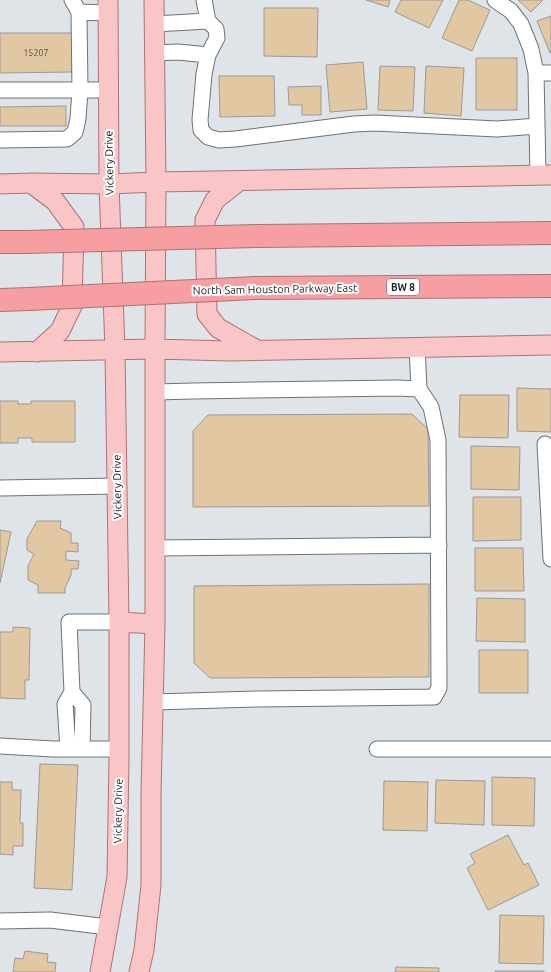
<svg xmlns="http://www.w3.org/2000/svg" width="551" height="972" viewBox="0 0 551 972" font-family="Ubuntu,sans-serif">
<rect width="100%" height="100%" fill="#dfe4e9"/>
<path fill="#e1c8a3" stroke="#9d9994" d="M366,0H390L388,7Z
M401,0H443L429,28L395,12Z
M459,0H468L490,10L472,51L442,38Z
M518,0H543L531,12Z
M264,8H318L317,57L264,56Z
M551,16V53H550L537,21Z
M0,33H72V72L0,73Z
M476,58H517V110H476Z
M363,62L367,109L330,112L326,65Z
M380,66L415,67L413,111L378,110Z
M426,66L464,68L461,116L424,113Z
M219,76H274L275,116L220,117Z
M321,86V115H302V105H289L288,87Z
M66,106V126H0V107Z
M517,388L551,389V432L517,431Z
M460,395H509L508,438L459,437Z
M0,401H18V404H31V401H75V442H32V438H18V443H0Z
M412,414L428,429L429,506L193,507V431L208,415Z
M471,446L520,447L519,490L471,489Z
M473,497H521V540L473,541Z
M37,521H61L60,528L71,533V543H78V552L66,551V560L79,561L78,569H71V575L65,588V593H38V585L28,580V566L34,554L27,550V539Z
M0,530L11,532L0,583Z
M475,548H523L524,591H475Z
M429,584V677L210,678L194,663V586Z
M477,598L525,599V642L476,641Z
M13,627L30,628L29,680H25V699L0,698V632H13Z
M479,650H528V693H479Z
M40,764L78,765L72,890L34,888Z
M492,777L535,778L534,826L492,825Z
M436,780L485,781L484,825L435,823Z
M384,781L428,782L427,831L383,830Z
M0,782H12V790H21L20,823H23V846H13V855L0,854Z
M508,835L524,865L528,863L539,885L488,910L467,868L475,863L470,854Z
M500,915L544,916L543,964L499,963Z
M25,951L48,954L47,962L56,963L55,972H13L15,958L23,959Z
M396,967L439,968V972H395Z
M495,971H544V972H495Z"/>
<g fill="none" stroke-linecap="round" stroke-linejoin="round">
<g stroke="#6d7276" stroke-width="17">
<path id="minor" d="M204,0L208,21L216,29L217,38L208,55L204,74L200,120L201,130L208,137L219,140L235,139L354,124L375,123L497,129L537,126
M495,0L511,11L521,24L531,49L536,73L538,175
M79,12L108,13
M154,24L208,21
M155,53L178,52L208,55
M536,73H551
M0,90H108
M0,140L67,139L75,132L78,119L80,90L79,12L72,0
M155,392L193,391L398,388L419,389
M545,444L551,559
M0,488L117,486
M155,548L439,545
M72,692L83,705L82,749
M153,702L258,699L434,697L439,688L438,440L431,407L419,389L417,347
M0,746L53,749H119
M68,749L65,704L72,692L69,622H119
M377,749H551
M0,921L50,920L108,927"/>
</g>
<g stroke="#ab7375" stroke-width="21">
<path id="major" d="M239,181L215,200L205,220L207,314L218,328L257,350
M31,183L55,201L74,227L72,306L60,331L37,352
M0,184L31,183L109,184L156,182L551,175
M0,352L155,349L229,351L551,345
M119,622L155,624
M100,972L117,877L119,759V622L115,350L109,184L108,0
M139,972L144,950L151,885V794L155,624V349L156,182L154,0"/>
</g>
<g stroke="#ab7375" stroke-width="24">
<path id="highway" d="M258,236L551,233
M0,242H26
M255,288L551,286
M0,300L29,299"/>
</g>
<use href="#minor" stroke="#fff" stroke-width="15"/>
<use href="#major" stroke="#fac5c7" stroke-width="19"/>
<use href="#highway" stroke="#f69ea1" stroke-width="22"/>
<g stroke="#ab7375" stroke-width="24" stroke-linecap="butt">
<path id="highway-bridge" d="M26,242L258,236
M29,299L255,288"/>
</g>
<use href="#highway-bridge" stroke="#f69ea1" stroke-width="22"/>
</g>
<g text-anchor="middle" stroke-width="4" stroke-linejoin="round" paint-order="stroke">
<g font-size="9" fill="#504c43">
<text x="36" y="56">15207</text>
</g>
<rect fill="#fff" stroke="#636465" stroke-width="1" x="387" y="279" width="32" height="16" rx="3"/>
<g font-size="10" font-weight="bold" fill="#202223">
<text x="403" y="291">BW 8</text>
</g>
<g font-size="11" fill="#202223" stroke="#fff">
<text transform="translate(109 163) rotate(-91)" y="4">Vickery Drive</text>
<text transform="translate(275 289) rotate(-1)" y="4">North Sam Houston Parkway East</text>
<text transform="translate(117 487) rotate(-91)" y="4">Vickery Drive</text>
<text transform="translate(118 811) rotate(-89)" y="4">Vickery Drive</text>
</g>
</g>
</svg>
